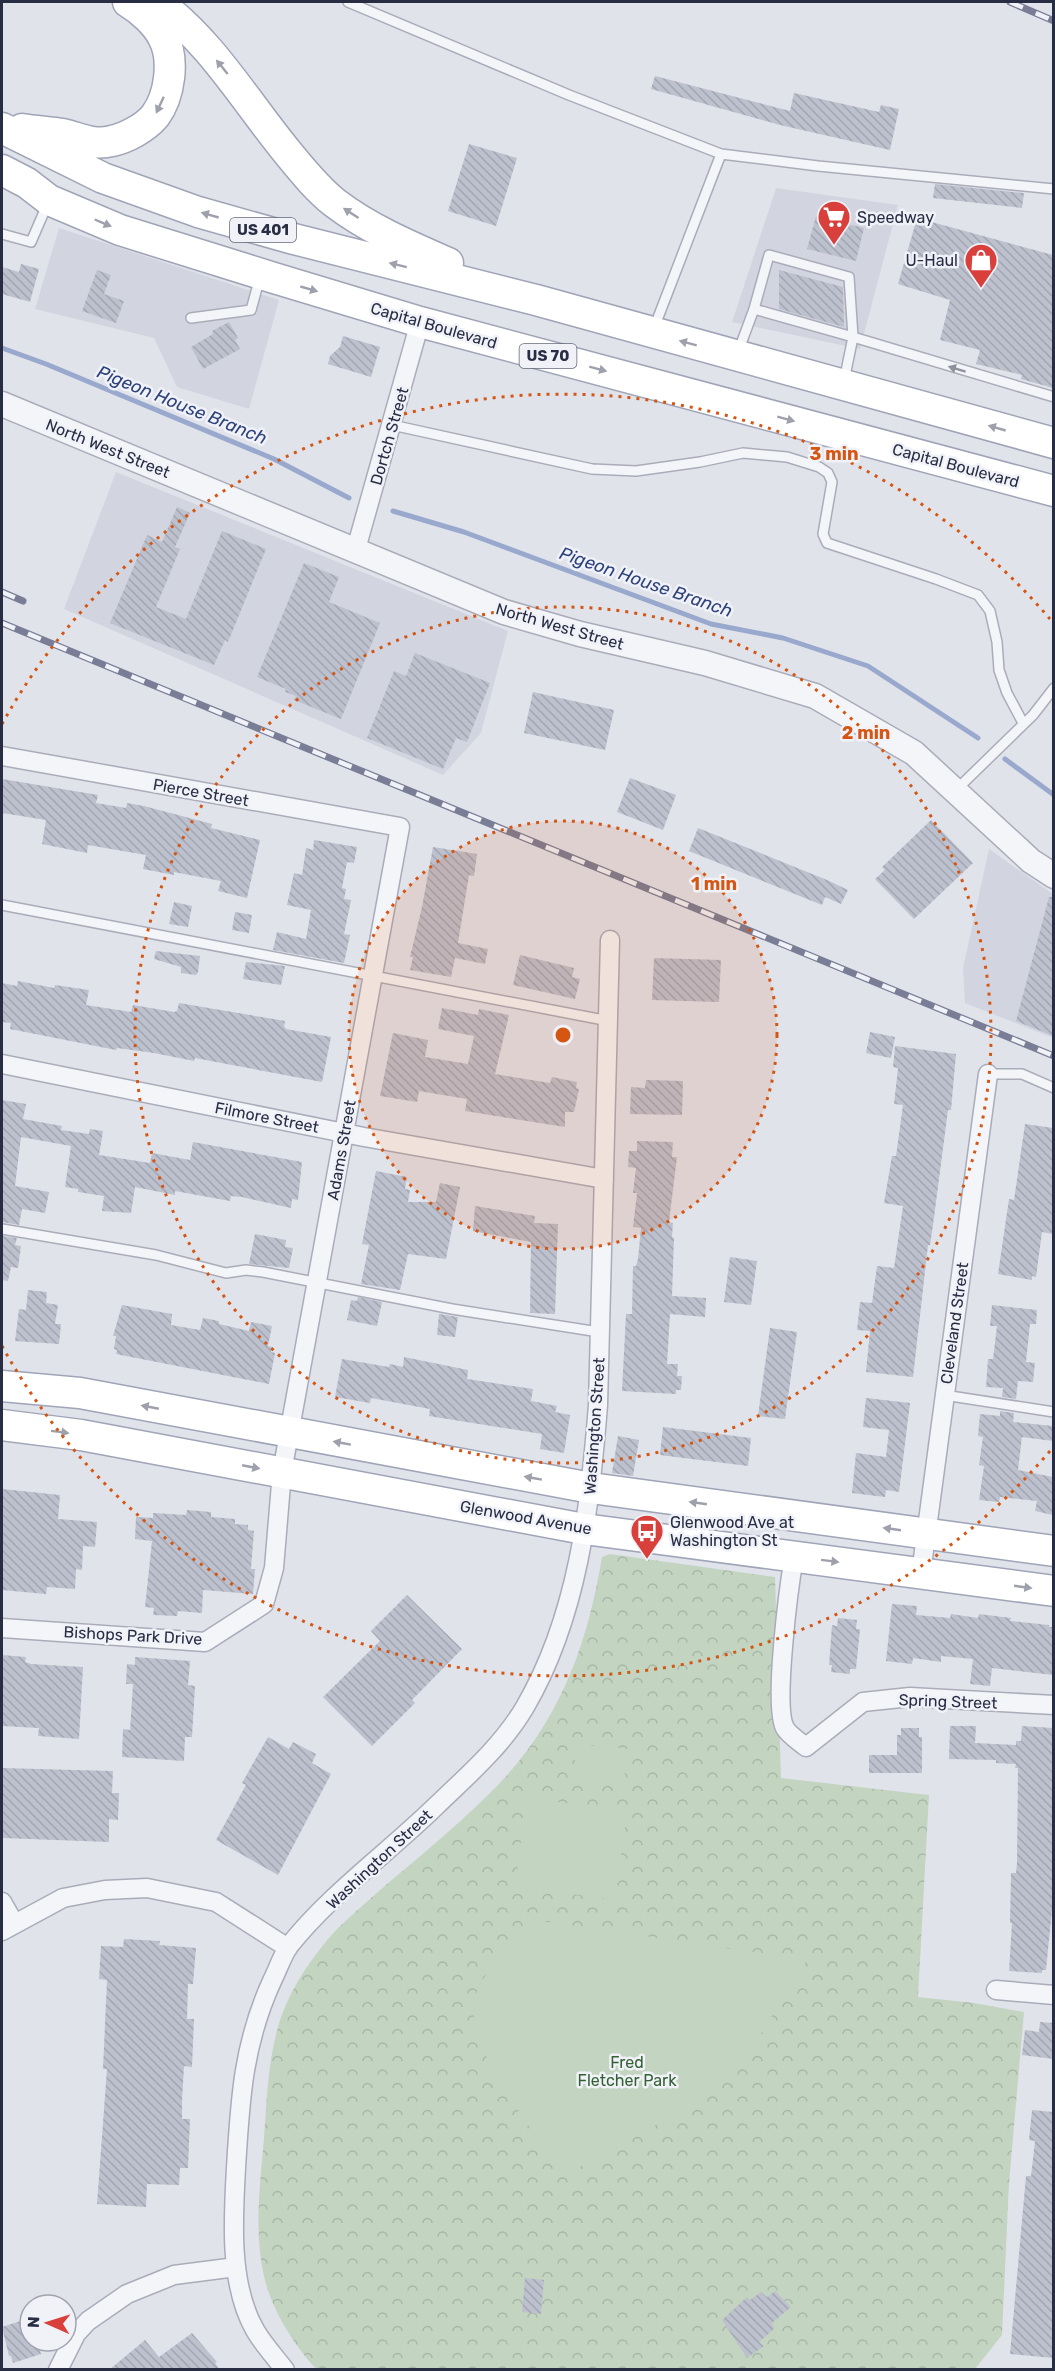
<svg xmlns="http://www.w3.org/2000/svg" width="1055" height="2371" viewBox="0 0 1055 2371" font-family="Rubik,sans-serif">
<defs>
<pattern id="park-crowns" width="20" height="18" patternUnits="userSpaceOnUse" patternTransform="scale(1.5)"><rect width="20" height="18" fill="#c3d5c1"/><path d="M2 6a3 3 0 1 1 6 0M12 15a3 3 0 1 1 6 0" fill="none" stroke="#a8b7a7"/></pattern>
<pattern id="building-back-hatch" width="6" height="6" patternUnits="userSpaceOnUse" patternTransform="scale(1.5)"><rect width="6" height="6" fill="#bdc1ce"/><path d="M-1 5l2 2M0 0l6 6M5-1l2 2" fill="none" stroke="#a2a6b2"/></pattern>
</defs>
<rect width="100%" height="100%" fill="#e1e3eb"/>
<path fill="#d2d5e0" d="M776,188L898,205L860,349L732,322Z
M59,228L279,300L249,409L177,387L154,338L35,309Z
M116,472L508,631L481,733L443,775L64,609Z
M989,849L1053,894V1038L965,1003L963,968Z"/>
<path fill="url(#park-crowns)" d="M610,1554L775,1577L781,1778L929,1795L918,1997L974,2003L1024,2012L1009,2183L1002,2335L975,2369L317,2370C295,2346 275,2315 266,2284C253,2237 260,2186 264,2138C267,2097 268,2056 281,2017C293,1984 314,1954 337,1929C388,1880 445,1839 494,1789C559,1723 587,1647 602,1557Z"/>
<path fill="#c3d5c1" d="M583,1745L628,1749L627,1761L632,1763L631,1772H625L624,1784L578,1779L580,1767L575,1765V1758L582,1757Z
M527,1798L627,1811L615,1900L515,1886Z
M535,1920L807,1960L737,2072L674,2115L570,2172L557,2167C531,2128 487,2072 475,2027C472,2013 475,1994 481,1981Z"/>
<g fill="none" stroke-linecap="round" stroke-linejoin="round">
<path stroke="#99a9cd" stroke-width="5" d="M2,348L46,364L274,459L349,498
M393,511L464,532L711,624L783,638L868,666L978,738
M1005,759L1054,795"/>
</g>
<path fill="url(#building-back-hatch)" d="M655,76L790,111L794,93L879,112L881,105L899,109L890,150L780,125L669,94L651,89Z
M469,144L517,158L496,226L448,211Z
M935,184L1024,193L1022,208L933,198Z
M816,216L864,228L856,261L807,249Z
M917,218L1053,255V388L1021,379L1022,375L976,364L980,350L940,340L950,300L898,284Z
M21,264L39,269L30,302L2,294V267L19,272Z
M97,270L111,275L104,294L124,301L116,323L82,311Z
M779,270L843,287L844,327L779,309Z
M229,322L238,338L235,340L240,349L203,369L191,347L213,334L212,331Z
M343,336L380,347L371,377L328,364L330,356L340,347Z
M177,507L190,513L175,547L180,549L156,607L186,619L222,531L266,549L228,642L225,640L214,665L110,623L147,535L162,542Z
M304,563L339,577L329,602L380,623L341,719L294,700L296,696L285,692L286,689L257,677Z
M415,653L490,683L467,742L456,738L443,769L367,738L394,671L406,676Z
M533,692L614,710L605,750L524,733Z
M630,778L676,795L663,830L617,812Z
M2,779L98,795L96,803L126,808L127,803L144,806L212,824L211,828L260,840L247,898L218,891L221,881L174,872V875L143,869L146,855L88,845L87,853L42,844L46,820L2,813Z
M931,820L973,863L914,919L875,879L885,870L882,867Z
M698,828L827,880L848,890L841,904L825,897L822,905L689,851Z
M314,840L357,847L354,863L347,862L342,888L346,889L344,899L351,900L344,934L350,935L344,963L273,950L277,932L306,939L311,910L287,905L294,873L302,875L306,848L313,850Z
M433,847L477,854L474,876L469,875L458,943L488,949L485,964L455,958L451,977L410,970L413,957H410L422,907Z
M1049,897H1053V1036L1016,1021Z
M174,902L192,906L188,927L169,924Z
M235,912L252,915L249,933L232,930Z
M156,951L200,956L198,972L196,975L181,973V967L154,959Z
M520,955L574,968L572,977L580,979L575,999L513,985Z
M654,958L721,960L719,1002L652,1000Z
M246,962L285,966L281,985L243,979Z
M18,981L54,988L55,985L89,990L86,1005L131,1012L133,1005L174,1012L177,1011L179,1003L285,1021L284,1026L286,1029L331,1037L322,1082L195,1058L194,1061L154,1053L117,1048L116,1050L10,1029L11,1023L2,1022V983L17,986Z
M442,1008L478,1015L479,1009L509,1015L495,1074L550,1083L552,1077L577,1082L576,1088L579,1089L574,1112H565V1127L465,1111L467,1099L419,1091L417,1102L380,1096L393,1033L428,1040L425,1057L468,1064L474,1036L438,1029Z
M870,1032L895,1037L891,1058L866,1053Z
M895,1046L956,1054L951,1110H948L933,1225L930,1245H928L913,1377L866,1372L870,1331L857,1330L860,1302L872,1303L877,1266L894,1268L903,1206L884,1203L892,1156H896L903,1105L894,1104L898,1068L893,1067Z
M646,1080L683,1081L682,1115L630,1114L631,1087L645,1088Z
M2,1100L26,1104L23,1119L62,1126L61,1130L89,1134L90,1129L103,1131L99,1155L150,1163L152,1153L190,1160L193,1142L302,1162L298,1200L292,1199L291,1208L242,1197L231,1196L230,1201L175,1191V1195L135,1187L131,1213L102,1211L104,1196L78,1192V1189L65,1187L71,1146L21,1137L15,1186L49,1192L45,1213L22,1209L19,1225L2,1222Z
M1025,1124L1053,1128V1234L1042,1232L1036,1277L1032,1276V1280L998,1274L1009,1199L1014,1200Z
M637,1141L673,1142L672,1157H677L669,1222L673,1223L672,1237L674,1238L672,1296L706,1298L705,1317L670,1314L667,1364H678L677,1376H682L681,1390H676V1394L622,1391L626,1314H632L633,1266H636L638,1259L641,1228L633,1227L637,1193H633L636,1168L628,1167L629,1151H637Z
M376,1171L407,1177L405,1189L410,1190L408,1202H436L440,1183L460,1187L446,1259L408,1254L400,1290L361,1284L369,1245L362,1244Z
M475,1206L535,1216L534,1223L558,1224L555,1314L530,1313L531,1242L473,1231Z
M255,1234L286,1240L285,1247L293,1248L289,1268L249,1264Z
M2,1236L17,1238L15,1245L21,1246L18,1268L11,1267L8,1281L2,1280Z
M730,1257L757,1261L751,1305L724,1302Z
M28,1290L47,1292L46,1303L58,1305L55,1324H61L59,1344L15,1341L19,1309L26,1310Z
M358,1297L382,1302L377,1326L347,1320L351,1300L357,1301Z
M122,1305L172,1314L171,1325L200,1330L203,1318L219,1321V1324L249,1331L251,1322L272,1326L268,1346L272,1347L271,1352L275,1353L269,1384L116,1354L117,1350L114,1349L116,1336H113Z
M992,1305L1037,1310L1036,1324H1030L1026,1362L1035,1363L1033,1382L1018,1381L1016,1399L1002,1397L1003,1388L986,1387L988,1359H993L997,1326H990Z
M439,1314L458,1317L455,1337L437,1335Z
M770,1328L797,1332L785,1419L758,1416Z
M404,1357L468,1370L467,1379L533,1389L531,1401L557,1406L555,1412L570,1415L564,1453L540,1449L542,1434L429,1416L430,1409L371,1398L370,1403L335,1397L342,1359L389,1367L390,1364L403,1367Z
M866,1398L910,1403L899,1492L886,1490L885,1497L852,1493L856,1453L886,1457L889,1430L863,1427Z
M1000,1411L1014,1413L1013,1422L1053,1426V1441L1022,1437L1018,1470L1053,1477V1515L1035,1511L1037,1501L1000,1497L999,1502L979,1500L984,1466L979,1465L983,1437L978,1436L980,1414L1000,1416Z
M663,1427L751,1438L748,1466L660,1455Z
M618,1436L639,1440L633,1476L612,1473Z
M2,1489L60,1495L58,1519L97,1522L95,1547L83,1546L82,1570L76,1569L75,1589L47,1587L46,1594L2,1590Z
M187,1510L211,1512V1517L235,1519V1524L248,1525V1530L254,1531L251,1569H255L253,1594L203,1590L202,1613L178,1611L177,1616L153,1615L154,1608L145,1607L152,1541L135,1539L136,1517L153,1518V1513L186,1515Z
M407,1595L462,1649L412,1700L415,1703L372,1746L323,1697L380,1641L371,1631Z
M892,1604L917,1606L916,1615L950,1618L951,1614L978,1618L979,1614L1011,1618L1010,1621L1049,1625V1627H1053V1675L992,1668L990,1686L970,1684L973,1659L941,1656V1662L913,1658L912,1664L886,1661Z
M838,1618L857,1620L856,1629H860L856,1669H850V1674L831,1672L832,1665H829L832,1625L837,1626Z
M2,1655L26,1657L25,1662L31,1664L83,1667L79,1739L38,1736L39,1728L2,1726Z
M135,1657L190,1661L188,1685L195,1686L192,1737H185L184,1761L122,1757L123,1729L130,1730L133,1684H126L127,1664L135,1665Z
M950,1726H976L975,1743L1016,1745V1741H1021L1022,1726L1053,1728L1052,1910L1046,1970H1042V1973L1009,1971L1012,1923H1010L1011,1873H1016L1017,1863L1018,1768H1015L1016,1764L996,1763V1760L949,1759Z
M901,1728H919V1737H922V1773H869V1755H897V1735H901Z
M268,1737L289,1749L293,1742L316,1754L312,1763L331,1774L278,1875L216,1840L246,1785L242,1783Z
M2,1768L113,1771L112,1793H119L118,1820L109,1819V1842L2,1838Z
M124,1939L160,1941L159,1945L196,1948L193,1984H188L187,2019H194L192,2067L184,2066L182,2101V2119H190L188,2168H180L179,2185L147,2184L146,2207L97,2204L107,2069H103L107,1980L99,1979L101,1946L123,1947Z
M1040,2022L1053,2023V2059L1022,2055L1025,2030L1039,2032Z
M1032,2110L1053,2112V2358L1010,2354L1026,2176H1031L1035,2141L1029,2140Z
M525,2278L544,2280L541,2314L522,2312Z
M775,2291L791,2307L772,2323L774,2329L759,2342L764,2346L747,2358L722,2320L747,2297L750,2300L761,2292L767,2297Z
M30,2318V2341H37L41,2354L13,2363L11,2356H9L2,2327Z
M192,2333L217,2362L215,2363L220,2370H109L145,2340L159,2357Z"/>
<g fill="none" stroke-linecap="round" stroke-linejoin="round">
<g stroke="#aaacb9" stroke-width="12">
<path id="service" d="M348,2L569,95L721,154L818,166L1054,189
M2,234L31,242L47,205
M754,309L769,255L849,277L853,337L1054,397
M191,318L251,310L260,277
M654,328L721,154
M738,352L754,309L853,337L844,381
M392,425L592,469L636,471L700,462L743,453L787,457L819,467L828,473L832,482L823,534L827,543L936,579L978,595L990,611L997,642L999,670L1007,693L1023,723
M956,790L1033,715L1054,688
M2,905L609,1021
M988,1074H1022L1054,1088
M2,1229L156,1255L226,1273L246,1270L263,1272L452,1309L599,1332
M944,1395L1054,1412"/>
</g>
<g stroke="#aaacb9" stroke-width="21">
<path id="minor" d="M356,549L420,322
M2,756L400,827L282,1472L274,1568L264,1604L205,1642L2,1628
M2,1064L364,1137L604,1179
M794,1557C789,1586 773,1706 785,1728C789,1735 800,1742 806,1747L863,1702L910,1697L1054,1705
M921,1573L988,1074
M2,1902L14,1923
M2,1931L63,1898L105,1890L147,1888L216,1902L288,1948
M996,1990L1054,1995
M58,2370L76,2334L88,2321L127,2294L174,2275L236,2267
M285,2370C275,2357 263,2344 255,2330C229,2285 233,2219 236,2168C240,2100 243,2044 272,1981C278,1969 282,1956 289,1946C329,1895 390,1851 437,1805C468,1775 502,1746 525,1707C578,1616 590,1508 598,1405L610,940"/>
</g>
<g stroke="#aaacb9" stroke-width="27">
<path id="tertiary" d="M2,404L504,612L580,634L705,663L815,696L914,753L1031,861L1054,876"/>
</g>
<g stroke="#9fa4b7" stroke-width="33">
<path id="primary" d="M157,2C211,41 246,102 288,153C302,170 317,189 335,203C369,229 409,246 448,263
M2,128L103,178L198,212L294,239L536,300L1054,443
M22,129C35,131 49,132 63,134C80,138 93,146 112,141C126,138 145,128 155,116C170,96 175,59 163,37C156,23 141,10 128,2
M2,170L27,183L49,200L120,230L274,278L420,322L1054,491
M2,1386L80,1393L591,1488L1054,1551
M2,1425L81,1435L584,1529L1054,1591"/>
</g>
<use href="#service" stroke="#f4f5f8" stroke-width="9"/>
<use href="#minor" stroke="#f4f5f8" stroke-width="18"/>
<use href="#tertiary" stroke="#f4f5f8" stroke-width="24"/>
<use href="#primary" stroke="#fff" stroke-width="30"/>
<g stroke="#797e96" stroke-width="7">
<path id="rail" d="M1010,2L1054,21
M2,592L23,601
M2,623L1054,1056"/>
</g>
<use href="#rail" stroke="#f0f2f8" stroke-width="4.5" stroke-dasharray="14" stroke-linecap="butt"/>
</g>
<defs><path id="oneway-solid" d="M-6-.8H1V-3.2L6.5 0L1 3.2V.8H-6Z" transform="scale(1.5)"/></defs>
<g fill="#9ea0ab">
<use href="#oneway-solid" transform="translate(222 67) rotate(-129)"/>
<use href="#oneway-solid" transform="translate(160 105) rotate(115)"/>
<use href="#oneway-solid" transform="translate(351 213) rotate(-147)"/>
<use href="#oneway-solid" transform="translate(210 215) rotate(-164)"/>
<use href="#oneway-solid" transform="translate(103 223) rotate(23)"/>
<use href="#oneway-solid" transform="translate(398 265) rotate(-166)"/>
<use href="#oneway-solid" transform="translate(309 289) rotate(16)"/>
<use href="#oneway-solid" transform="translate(688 343) rotate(-165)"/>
<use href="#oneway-solid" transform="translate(598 369) rotate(15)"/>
<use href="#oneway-solid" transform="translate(786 419) rotate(15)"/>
<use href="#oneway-solid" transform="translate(997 428) rotate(-164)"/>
<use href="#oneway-solid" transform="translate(150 1407) rotate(-169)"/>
<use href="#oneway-solid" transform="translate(60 1432) rotate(7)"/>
<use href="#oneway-solid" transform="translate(342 1443) rotate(-170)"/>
<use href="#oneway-solid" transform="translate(251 1467) rotate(11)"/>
<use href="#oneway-solid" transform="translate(533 1478) rotate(-170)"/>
<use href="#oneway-solid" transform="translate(698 1503) rotate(-172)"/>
<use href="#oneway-solid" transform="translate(892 1529) rotate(-172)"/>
<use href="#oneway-solid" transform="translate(830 1561) rotate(7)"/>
<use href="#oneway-solid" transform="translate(1023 1587) rotate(8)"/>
</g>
<use fill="#8e919e" href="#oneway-solid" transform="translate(957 369) rotate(-163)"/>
<circle cx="563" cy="1035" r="214" fill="#d55512" fill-opacity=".12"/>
<g fill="none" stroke="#d55512" stroke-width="3" stroke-dasharray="3 6">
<circle cx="563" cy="1035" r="214"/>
<circle cx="563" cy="1035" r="428"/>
<path d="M1050 1451A641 641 0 0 1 2 1346M2 724A641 641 0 0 1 1050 619"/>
</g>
<defs>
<g id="supermarket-pin" transform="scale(1.725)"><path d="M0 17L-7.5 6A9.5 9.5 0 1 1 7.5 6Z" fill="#d9403c" stroke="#f0f2f8"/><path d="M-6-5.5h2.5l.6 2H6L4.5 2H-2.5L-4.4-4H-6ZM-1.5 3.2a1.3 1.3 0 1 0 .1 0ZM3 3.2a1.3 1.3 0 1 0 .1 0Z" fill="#fff"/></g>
<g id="shop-pin" transform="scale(1.725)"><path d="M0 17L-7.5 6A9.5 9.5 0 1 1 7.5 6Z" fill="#d9403c" stroke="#f0f2f8"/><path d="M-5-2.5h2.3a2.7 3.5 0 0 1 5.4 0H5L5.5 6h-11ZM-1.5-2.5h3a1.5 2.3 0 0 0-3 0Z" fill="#fff"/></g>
<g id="bus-pin" transform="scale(1.725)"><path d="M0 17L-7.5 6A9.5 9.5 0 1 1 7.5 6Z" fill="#d9403c" stroke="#f0f2f8"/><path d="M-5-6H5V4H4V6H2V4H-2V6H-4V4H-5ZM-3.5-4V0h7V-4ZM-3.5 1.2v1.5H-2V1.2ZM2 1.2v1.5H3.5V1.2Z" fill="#fff"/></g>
</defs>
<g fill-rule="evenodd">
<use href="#supermarket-pin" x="834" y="217"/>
<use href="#shop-pin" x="981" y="260"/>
<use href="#bus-pin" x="647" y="1531"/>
</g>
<g text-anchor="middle" stroke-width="5" stroke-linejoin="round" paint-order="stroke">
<g fill="#f0f2f8" stroke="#64687a" stroke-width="1.5">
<rect x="230" y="218" width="66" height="24" rx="4.5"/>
<rect x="519.5" y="344" width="57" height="24" rx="4.5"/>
</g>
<g font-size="15" font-weight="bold" fill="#282d44">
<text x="263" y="235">US 401</text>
<text x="548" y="361">US 70</text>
</g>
<g font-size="16" fill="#282d44" stroke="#f0f2f8" text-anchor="start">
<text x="857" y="223">Speedway</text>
<text x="958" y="266" text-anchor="end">U-Haul</text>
<text x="670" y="1528">Glenwood Ave at<tspan x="670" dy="18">Washington St</tspan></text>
</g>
<g font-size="16" fill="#282d44" stroke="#f0f2f8">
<text transform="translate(434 325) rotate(16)" y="6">Capital Boulevard</text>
<text transform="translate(389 436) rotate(-74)" y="6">Dortch Street</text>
<text transform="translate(108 448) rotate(22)" y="6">North West Street</text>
<text transform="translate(956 465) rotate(15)" y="6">Capital Boulevard</text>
<text transform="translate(560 626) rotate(16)" y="6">North West Street</text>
<text transform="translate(201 792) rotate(10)" y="6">Pierce Street</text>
<text transform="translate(267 1117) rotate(11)" y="6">Filmore Street</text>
<text transform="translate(341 1150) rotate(-80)" y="6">Adams Street</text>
<text transform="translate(954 1323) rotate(-82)" y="6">Cleveland Street</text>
<text transform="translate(594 1426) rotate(-86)" y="6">Washington Street</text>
<text transform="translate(526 1517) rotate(10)" y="6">Glenwood Avenue</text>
<text transform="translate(133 1635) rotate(3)" y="6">Bishops Park Drive</text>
<text transform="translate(948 1701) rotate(2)" y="6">Spring Street</text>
<text transform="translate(379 1859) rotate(-43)" y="6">Washington Street</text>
</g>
<g font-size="16" fill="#346134" stroke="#f0f2f8">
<text x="627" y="2068">Fred<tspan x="627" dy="18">Fletcher Park</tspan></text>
</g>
<g font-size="18" font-style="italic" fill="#2e437b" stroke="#f0f2f8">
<text transform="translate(182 405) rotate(22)" y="6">Pigeon House Branch</text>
<text transform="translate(646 582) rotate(19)" y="6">Pigeon House Branch</text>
</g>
</g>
<circle cx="563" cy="1035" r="9" fill="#d55512" stroke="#f0f2f8" stroke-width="3"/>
<g font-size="18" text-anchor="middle" font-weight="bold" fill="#d55512" stroke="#f0f2f8" stroke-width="5" stroke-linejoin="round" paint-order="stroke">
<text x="834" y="460">3 min</text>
<text x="866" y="739">2 min</text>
<text x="714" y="890">1 min</text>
</g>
<rect width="1055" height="2371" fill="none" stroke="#282d44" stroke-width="6"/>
<g transform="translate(48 2323) rotate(273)"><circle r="28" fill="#f0f2f8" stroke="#a0a3b0" stroke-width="1.5"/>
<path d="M0-4.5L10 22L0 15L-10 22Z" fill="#d9403c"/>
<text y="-9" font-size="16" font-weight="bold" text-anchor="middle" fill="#282d44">N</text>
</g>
</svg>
